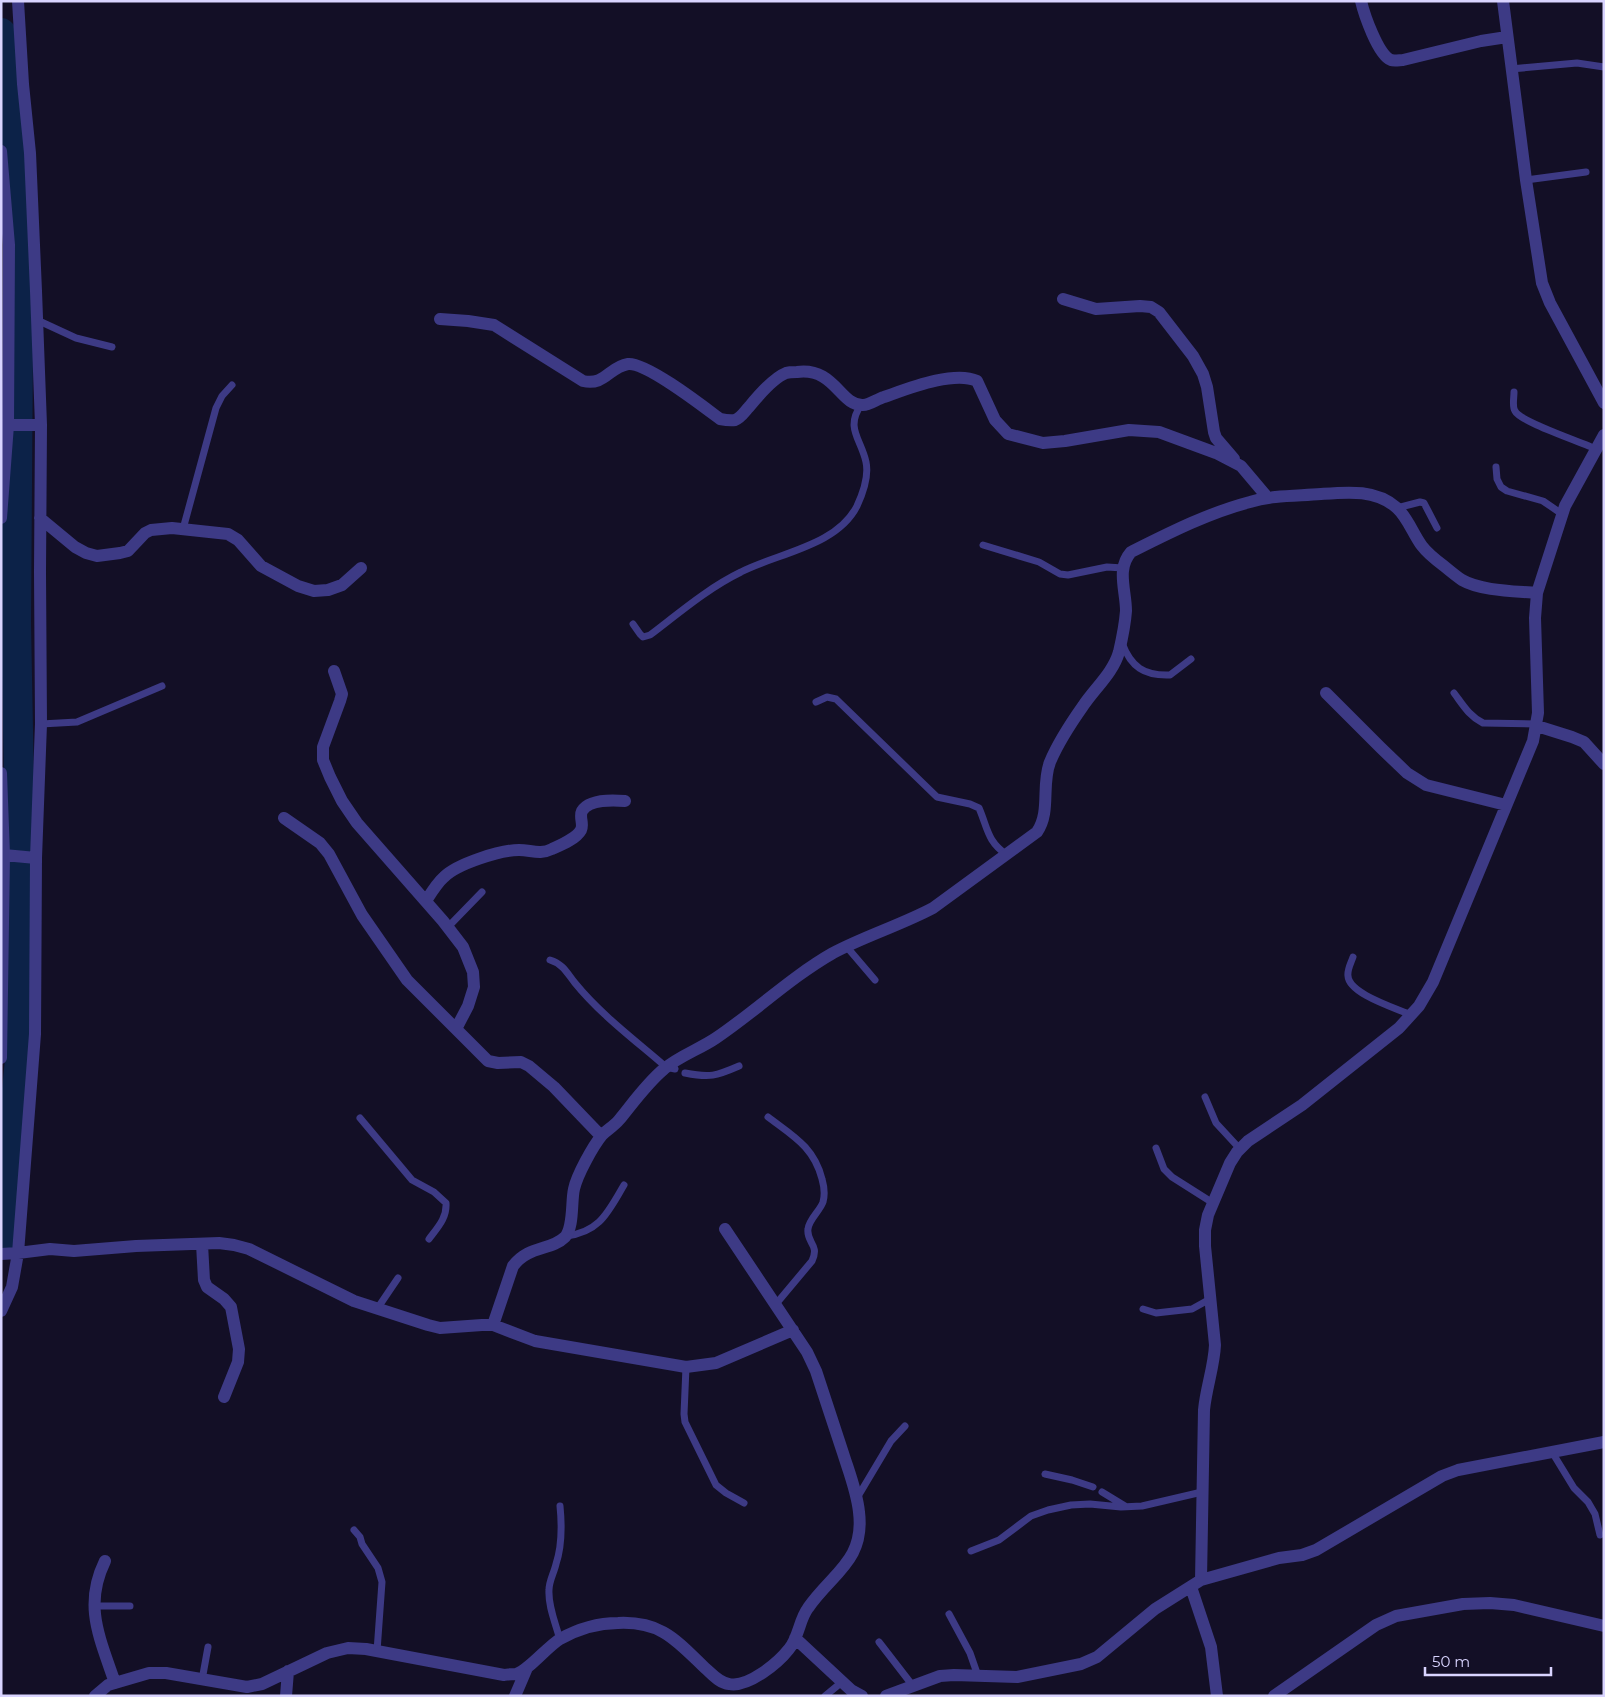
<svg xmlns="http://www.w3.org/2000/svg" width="1605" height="1697" viewBox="0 0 1605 1697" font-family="Montserrat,sans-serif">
<rect width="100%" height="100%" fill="#130f26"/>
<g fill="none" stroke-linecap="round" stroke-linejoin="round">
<path stroke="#0c2248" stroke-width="30" d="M1,33L19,211L16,623L22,943V1041L1,1243"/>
<path stroke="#3d3a85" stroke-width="7" d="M1511,69L1577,63L1604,67
M1526,180L1586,172
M37,320L76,338L112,347
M1514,392C1514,398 1512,407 1515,411C1520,422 1582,442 1596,449
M1496,467L1497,479L1501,487L1507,491L1543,501L1562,514
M1397,508L1420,502L1424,503L1437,528
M183,529L216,408L222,396L232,385
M983,545L1039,562L1060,574L1068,575L1107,567L1123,568
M633,624L640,634L643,637L650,635C679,613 708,588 741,572C778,553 837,546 857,506C863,493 869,476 866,462C861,439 845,428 861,405
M1122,643C1131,667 1144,676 1170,675L1191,659
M1454,693C1463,705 1469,716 1483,723L1537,724
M816,702L827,697L836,699L937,797L970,804L979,808C988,829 987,841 1007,855
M41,724L77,722L162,686
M448,927L482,892
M846,946L875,980
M1353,957C1351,963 1347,970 1348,976C1349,994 1396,1008 1411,1015
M550,960C563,964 567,973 575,983C601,1015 635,1040 666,1067L675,1069
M685,1073C710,1078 716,1076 739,1066
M1205,1097L1216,1123L1240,1149
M768,1117C793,1136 814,1147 822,1179C824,1186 825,1195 823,1202C820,1211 809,1219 808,1229C806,1243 820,1244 812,1261L776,1304
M360,1118L412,1180L434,1192L446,1203C447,1218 438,1227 429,1239
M1156,1148L1164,1169L1172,1177L1213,1203
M566,1236C600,1232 608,1212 624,1185
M377,1309L398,1278
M1143,1309L1156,1313L1192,1309L1210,1299
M686,1367L684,1414L685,1422L716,1485L726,1493L744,1503
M1552,1452L1574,1488L1588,1502L1595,1514L1600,1535
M1045,1474L1072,1480L1093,1487
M1102,1492L1125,1506
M857,1498L891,1441L905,1426
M354,1530L360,1537L362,1544L378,1568L382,1582L377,1651
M971,1551L999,1540L1031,1516L1048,1510L1071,1505L1090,1504L1121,1507L1142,1506L1202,1492
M94,1606H130
M949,1614L970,1653L978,1676
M560,1640C556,1624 548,1607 549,1590C549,1581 554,1573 556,1564C562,1546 562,1526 560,1506
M879,1642L913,1686
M202,1680L208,1647
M825,1696L842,1682"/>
<path stroke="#3d3a85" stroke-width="12" d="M1361,1C1364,14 1378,55 1391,60C1394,61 1400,60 1403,60L1481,41L1507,37
M1503,1L1526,180L1542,283L1550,303L1604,403
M1,151L9,245L8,425L1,518
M1063,299L1096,309L1140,306L1151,307L1159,312L1193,356L1203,374L1207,387L1214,432L1216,438L1234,459
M440,319L468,321L494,325L583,381C605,386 609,367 628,364C646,362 704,407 720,419C725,420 730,421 735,420C741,418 745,411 749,407C758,396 773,378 786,373C789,372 794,372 797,372C835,367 840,406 863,405C870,405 877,399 884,397C907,389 954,370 977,381L995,420L1008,434L1043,443L1065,441L1129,430L1159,432L1216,453L1241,466L1268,498
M8,425H41
M40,518L75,547L86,553L97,556L120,553L128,551L145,533L151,530L172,528L228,534L238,540L261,566L298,586L314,591L328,590L342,585L361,568
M334,671L342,694L340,701L323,747V760L330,777L342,801L357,823L443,921L463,947L473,972L474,987L468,1006L456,1029
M1326,693L1381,748L1407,773L1426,785L1506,805
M1537,726L1572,737L1584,742L1604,764
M1,773L4,855L1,1058
M284,818L320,843L329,854L362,915L407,980L488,1061L498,1063L521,1062L529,1066L554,1087L601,1136
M4,855L36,858
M426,901C431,893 437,883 444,877C457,864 500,850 519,850C531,850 540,855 552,849C561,845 576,839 581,830C584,824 579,817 582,811C589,799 614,800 625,801
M202,1244L204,1280L207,1287L224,1299L231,1307L239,1349L238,1362L224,1397
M1,1254L18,1253L50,1249L74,1251L136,1246L219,1243L234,1245L249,1249L354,1301L428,1325L440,1328L482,1325H493L535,1341L686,1367L716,1363L793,1330
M1,1311L12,1287L18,1253L35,1034L36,858L41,724L40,572L41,425L36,291L30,153L23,84L18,1
M493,1325L513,1266C529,1245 551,1251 565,1237C574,1227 571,1202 574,1189C577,1175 593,1146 602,1135C607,1130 614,1126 619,1120C633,1103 647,1083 664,1069C679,1056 700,1049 716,1038C756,1011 791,977 833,953C865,936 901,925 933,908L1037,832C1051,812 1041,785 1050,762C1058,743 1071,723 1083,706C1095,688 1113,673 1119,652C1122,639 1125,624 1126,611C1126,590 1116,569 1131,552C1169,533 1208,513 1250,502C1273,495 1297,496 1321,494C1347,492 1376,489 1397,508C1408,518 1413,534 1422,546C1428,554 1436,560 1444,566C1450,571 1456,576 1462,580C1481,591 1515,591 1537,593
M105,1561C83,1606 100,1638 115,1683
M1201,1580L1204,1410C1206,1388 1214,1367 1215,1345L1205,1246V1230L1208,1215L1230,1163L1237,1152L1248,1141L1302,1105L1399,1028L1419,1006L1433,982L1533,741L1538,713L1535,618L1537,593L1565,506L1604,435
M1191,1587L1211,1647L1217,1696
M795,1638L851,1690L862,1696
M95,1696L108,1685L149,1673H166L247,1687L262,1684L327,1653L348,1648L366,1649L504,1675C508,1674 512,1674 516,1674C528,1671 547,1647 560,1639C578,1629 598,1623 618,1623C661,1621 676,1640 705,1668C712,1674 719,1683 729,1684C748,1688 778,1663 789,1649C799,1637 799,1620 808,1608C832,1573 865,1561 859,1512C857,1492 849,1472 843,1453C834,1426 825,1398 816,1371L807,1352L725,1229
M286,1696L288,1671
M515,1696L527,1668
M886,1696L940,1676L954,1675L1017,1677L1081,1664L1097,1657L1155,1609L1201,1580L1279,1558L1302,1555L1316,1550L1442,1476L1458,1470L1604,1442
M1274,1696L1376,1625L1396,1616L1463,1604L1490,1603L1514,1605L1604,1626"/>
</g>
<rect width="1605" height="1697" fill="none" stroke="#d9d4ff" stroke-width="5"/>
<path d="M1425 1667v8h126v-8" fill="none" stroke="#d9d4ff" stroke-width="2.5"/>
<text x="1432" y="1667" font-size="15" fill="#d9d4ff" stroke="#130f26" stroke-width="4" paint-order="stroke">50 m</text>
</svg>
